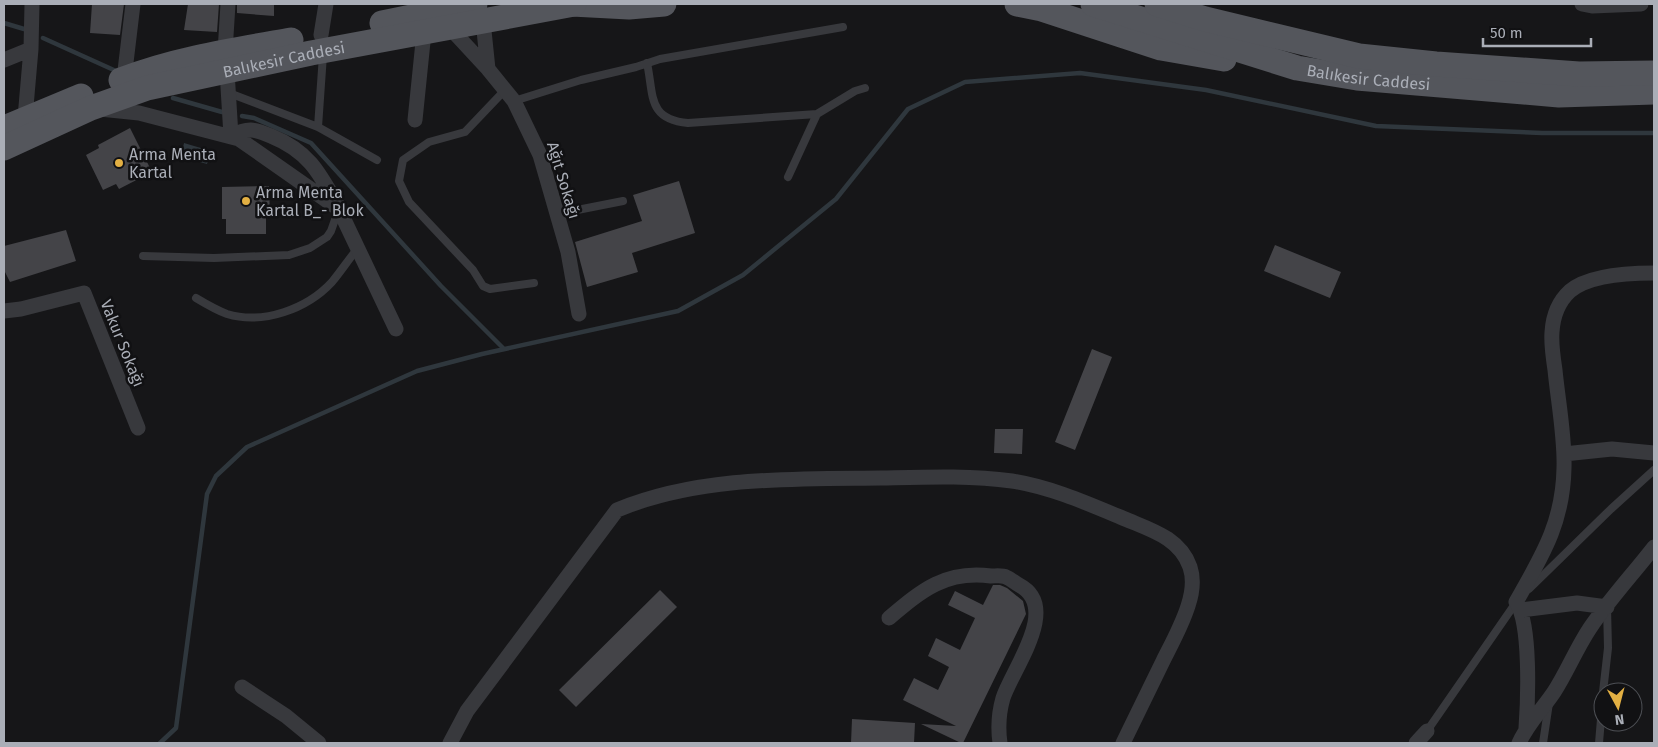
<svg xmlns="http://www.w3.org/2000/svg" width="1658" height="747" viewBox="0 0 1658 747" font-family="'Fira Sans',sans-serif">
<rect width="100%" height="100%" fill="#161618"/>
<path fill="#2f373d" d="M184,143L211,151L207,164L181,157Z"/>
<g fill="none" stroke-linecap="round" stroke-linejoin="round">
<path stroke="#2f373d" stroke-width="4.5" d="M4,23L24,29
M43,38L116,71
M173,98L222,112
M242,116L254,118L311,143L441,286L504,349
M160,743L176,728L207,494L216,476L247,447L417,371L482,354L678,311L743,275L836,199L908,109L965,82L1080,73L1206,90L1376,126L1542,133H1654"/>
</g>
<path fill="#444448" d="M92,4H124L120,35L90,33Z
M188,4H219L217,32L184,30Z
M237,4H274V16L237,13Z
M130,128L152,172L119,189L116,184L103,190L86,155L99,148L98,145Z
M679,181L695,233L632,253L638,272L587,287L575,242L642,221L633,195Z
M269,186L270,216L266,218V234H226V219H222V187Z
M66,230L76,261L10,282L4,270V246Z
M1275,245L1341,272L1330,298L1264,271Z
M1092,349L1112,357L1075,450L1055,442Z
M995,429H1023L1022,454L994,453Z
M993,585H1000L1007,588L1023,601L1026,614L963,743H961L921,724L956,726L903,700L914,678L938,690L949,667L928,656L936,638L960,650L975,618L948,605L955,591L983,605Z
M660,590L677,607L576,707L559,690Z
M852,719L915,723L914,743H851Z"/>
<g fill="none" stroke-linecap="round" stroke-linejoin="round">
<path stroke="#38393d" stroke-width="8" d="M647,63C654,95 647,119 688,123L817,114
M505,90L465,132L429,142L403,160L399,181L409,202L473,270L483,286L490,289L534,283
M229,93L318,127L377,160
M514,101L581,80L636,67L660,59L843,27
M318,127L323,55
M788,177L817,114L855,91L865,88
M557,214L623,201
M143,256L214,258L289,255L310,248L327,237L331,231L338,211
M196,298C206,304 216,310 227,314C263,325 307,309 332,282C341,271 349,259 358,248
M1529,589L1611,509L1654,470
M1603,692L1608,648L1607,607
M1427,731L1517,601
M1543,743L1549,703
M1599,743L1603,695"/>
<path stroke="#38393d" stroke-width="15" d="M1582,4L1592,6L1641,4
M450,28L488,69L483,21
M321,35L326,4
M225,52L228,4
M4,60L31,49
M488,69L514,101L540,155L568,252L579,314
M227,71L231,136C248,127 254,129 271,136C308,151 319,172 338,206
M124,79L133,4
M100,109L139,113L239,139L339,209L396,329
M25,118L31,49L32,4
M415,120L424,32
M4,311L21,309L84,293L138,428
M1564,454L1612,449L1654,453
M1521,610L1577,603L1607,607
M889,618C922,590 946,570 991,576C996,576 1002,575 1006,577C1011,579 1015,583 1019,585C1061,607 1013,668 1003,698C999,712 998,729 1000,743
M242,687L286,716L319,743
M1526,728C1528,700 1531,623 1516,602C1542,556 1563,523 1564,468C1565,437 1558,401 1555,370C1553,357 1551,344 1552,332C1553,316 1558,302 1570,291C1589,275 1630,273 1654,273
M450,743L467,711L617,510C699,476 793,479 881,478C924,477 969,475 1012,481C1051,487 1089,504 1125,519C1151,530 1180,538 1190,567C1194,579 1192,594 1188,606C1182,625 1172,643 1163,661C1150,688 1136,716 1123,743
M1416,743L1427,731
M1519,743C1528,723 1542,710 1554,692C1567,672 1576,649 1590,628C1609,600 1633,574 1654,547"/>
<g stroke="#54565c" stroke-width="25">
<path d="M572,4L629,7L664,4"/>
<path d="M1017,4L1042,9L1161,48L1224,59"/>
<path id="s1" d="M1093,4L1297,68L1357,78L1559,95L1654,92"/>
<path d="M1157,4L1205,19L1359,56L1436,64L1579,74L1654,73"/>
<path d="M382,23L475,4"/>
<path d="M121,80C175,59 234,50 291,40"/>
<path d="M4,128L81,96"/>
<path id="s2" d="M4,148L91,108L147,88L311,53L574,4"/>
</g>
</g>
<g fill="#e3b043" stroke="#111113" stroke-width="2">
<circle cx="119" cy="163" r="5"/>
<circle cx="246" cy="201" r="5"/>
</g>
<g text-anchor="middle" stroke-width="5" stroke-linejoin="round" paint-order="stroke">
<g font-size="16" fill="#aaaeb7" stroke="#111113">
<text dy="6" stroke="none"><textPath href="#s2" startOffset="295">Balıkesir Caddesi</textPath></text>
<text dy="6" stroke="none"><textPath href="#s1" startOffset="286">Balıkesir Caddesi</textPath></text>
<text transform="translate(564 180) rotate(73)" y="6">Ağıt Sokağı</text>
<text transform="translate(123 343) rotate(68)" y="6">Vakur Sokağı</text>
</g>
<g font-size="16" fill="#aaaeb7" stroke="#111113" text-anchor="start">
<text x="129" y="160">Arma Menta<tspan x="129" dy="18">Kartal</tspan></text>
<text x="256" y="198">Arma Menta<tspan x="256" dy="18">Kartal B_- Blok</tspan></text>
</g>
</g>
<rect width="1658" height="747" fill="none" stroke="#aaaeb7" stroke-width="10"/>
<g transform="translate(1618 707) rotate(173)"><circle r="24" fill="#111113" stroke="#4e5055"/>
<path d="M0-4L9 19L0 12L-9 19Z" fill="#e3b043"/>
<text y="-8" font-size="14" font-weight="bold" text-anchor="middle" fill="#aaaeb7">N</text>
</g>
<path d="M1483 38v8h108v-8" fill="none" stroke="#aaaeb7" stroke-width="2.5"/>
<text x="1490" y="38" font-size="15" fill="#aaaeb7" stroke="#111113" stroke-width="4" paint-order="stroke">50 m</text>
</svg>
